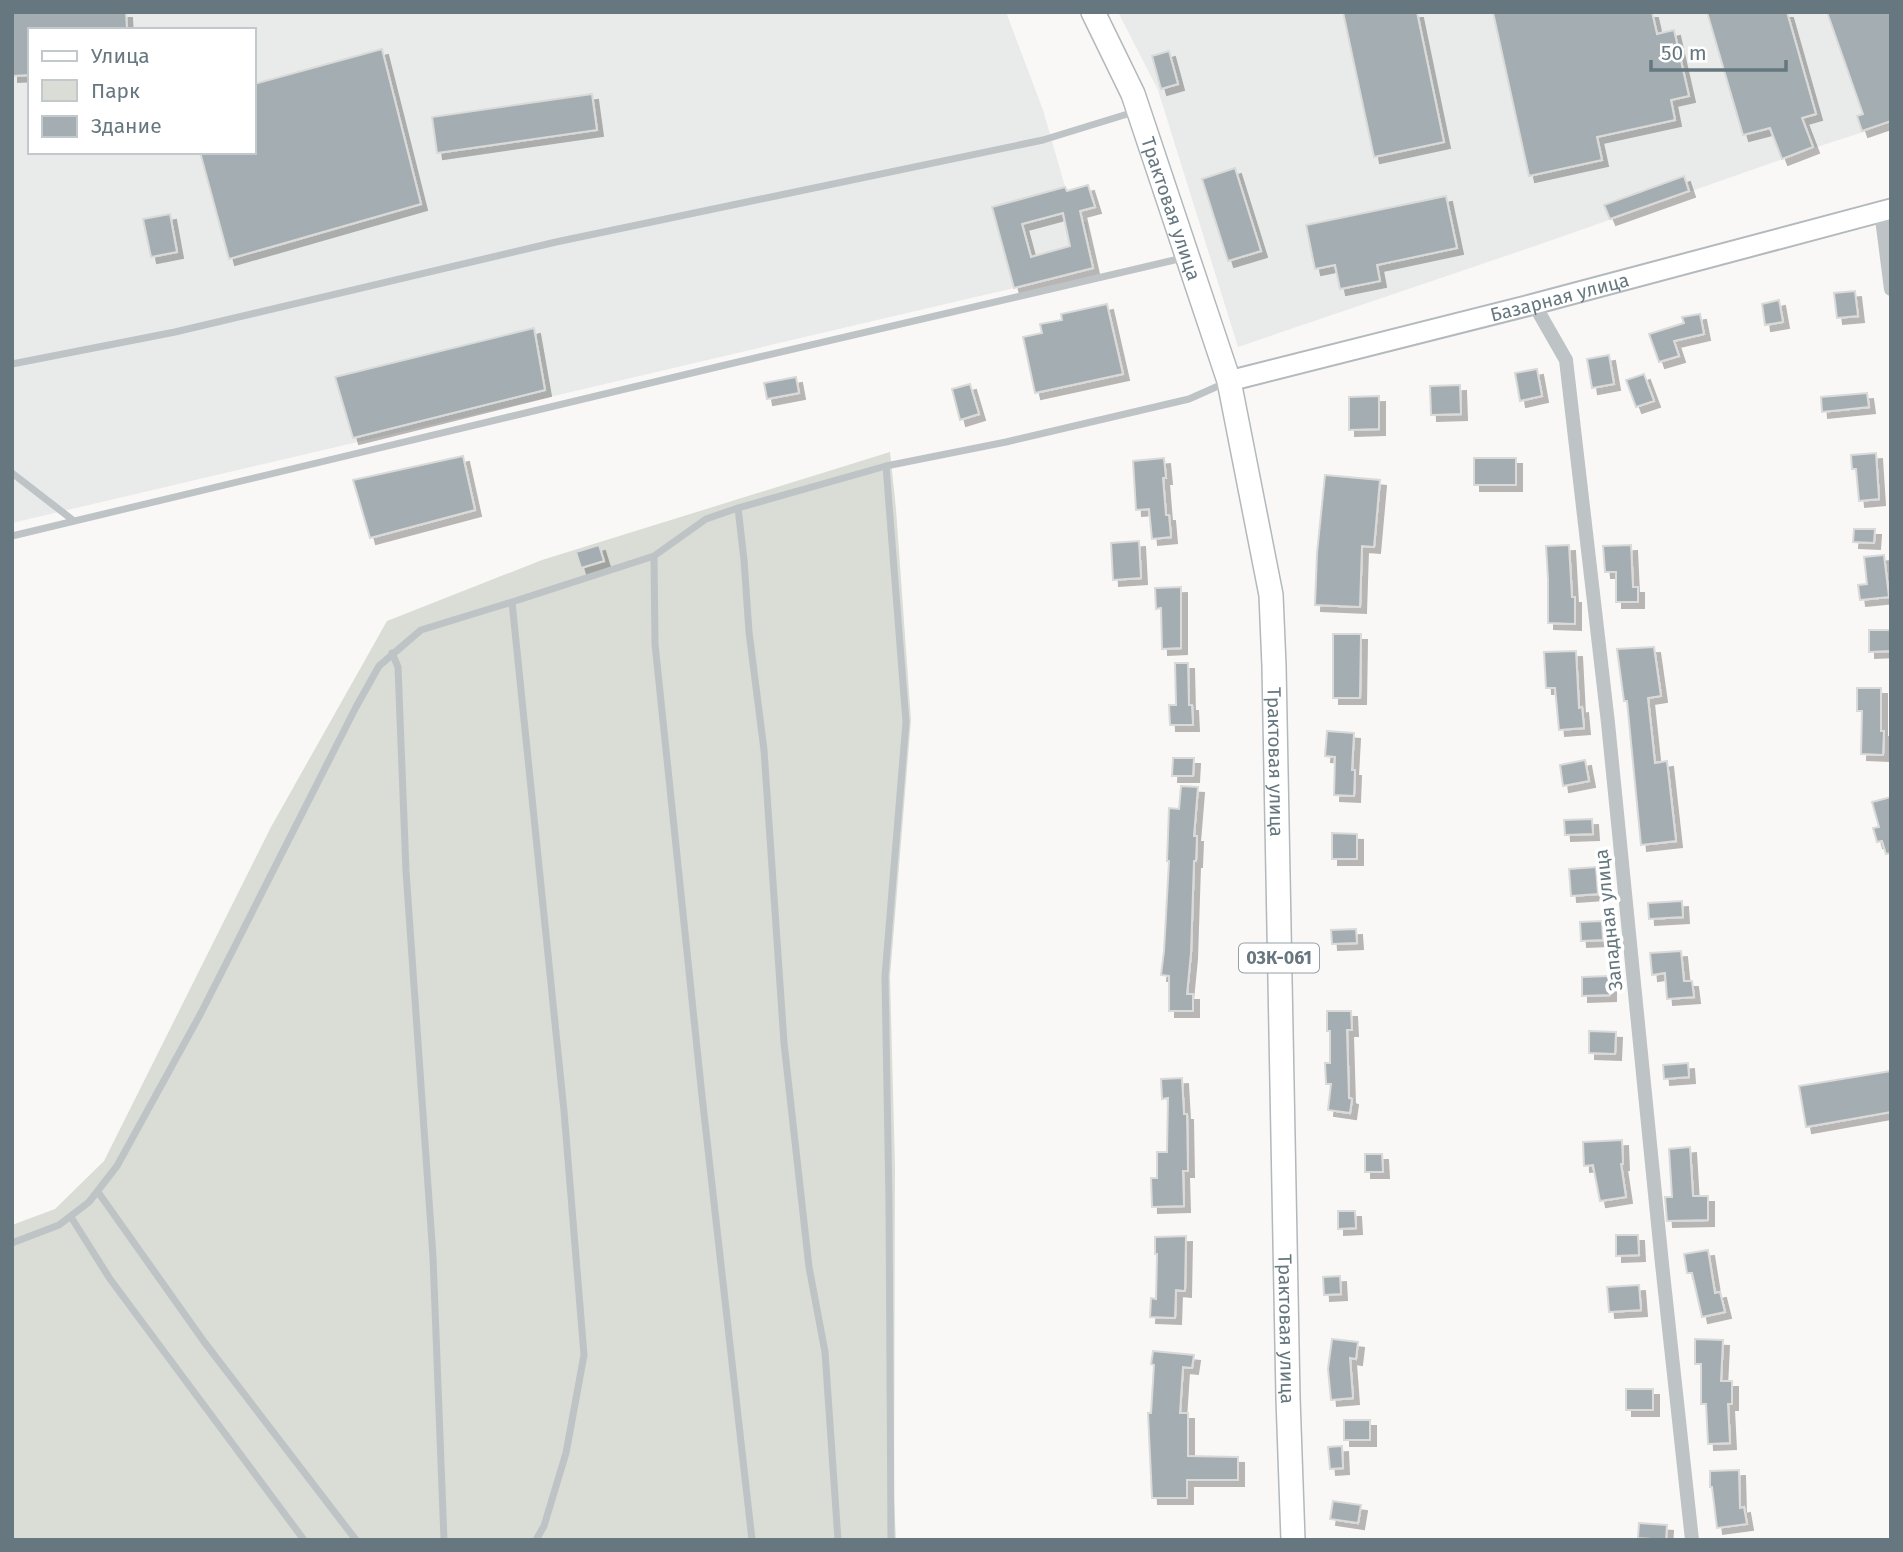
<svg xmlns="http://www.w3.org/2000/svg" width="1903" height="1552" viewBox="0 0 1903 1552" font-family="'Fira Sans',sans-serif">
<defs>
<filter id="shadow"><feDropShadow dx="6" dy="6" stdDeviation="0" flood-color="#0004"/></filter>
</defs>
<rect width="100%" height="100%" fill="#f9f8f6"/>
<path fill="#e9eaea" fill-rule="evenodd" d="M12,12H1006L1043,110L1072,211L1087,223L1093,268L1014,288L12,523ZM30,30H254V152H30Z
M1118,12H1891V123L1820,146L1535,246L1238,347L1158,90Z"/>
<path fill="#d9ddd6" d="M890,452L896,509L911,720L890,977L895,1167L894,1500L896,1540H12V1225L55,1209L104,1161L271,827L387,621L542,560Z"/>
<path fill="#a3adb2" stroke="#dadad9" stroke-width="2" fill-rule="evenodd" filter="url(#shadow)" d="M12,12H126L127,30H30V75L12,76Z
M1343,12H1417L1444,142L1374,157Z
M1493,12H1652L1657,34L1674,30L1689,96L1671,100L1675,120L1597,137L1602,160L1529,176Z
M1707,12H1787L1816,114L1802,118L1813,147L1782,159L1770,128L1743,135Z
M1827,12H1891V121L1862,131L1857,116L1863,114Z
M382,49L421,204L229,259L200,152H254V84Z
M1169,51L1178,84L1161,89L1152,56Z
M592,94L597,130L437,153L432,117Z
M1235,168L1261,251L1228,261L1202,179Z
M1684,176L1689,191L1610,219L1604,205Z
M1088,185L1095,207L1080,211L1093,268L1014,288L992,207L1065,187L1067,191ZM1063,213L1070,246L1031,257L1022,224Z
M1446,196L1457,248L1377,265L1380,281L1340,289L1335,265L1315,269L1306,225Z
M170,214L177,252L151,257L143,219Z
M1855,291L1858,316L1837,318L1834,293Z
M1779,300L1783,322L1765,325L1762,304Z
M1107,304L1123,374L1035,393L1023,337L1042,333L1040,324L1062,320L1061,314Z
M1700,314L1704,334L1674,341L1679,356L1659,362L1649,334L1684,323L1682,317Z
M534,328L545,390L353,438L335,377Z
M1609,355L1614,384L1592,388L1587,359Z
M1537,369L1542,396L1520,401L1515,373Z
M1644,374L1654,401L1636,407L1626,380Z
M796,377L799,393L767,399L764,383Z
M970,384L979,414L960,420L952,389Z
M1460,385L1461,414L1431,415L1430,386Z
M1867,393L1869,407L1822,412L1821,397Z
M1379,396V429L1349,430V397Z
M1876,453L1879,499L1859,501L1856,469H1852L1851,455Z
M463,456L475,510L370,538L353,480Z
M1164,458L1166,478H1163L1166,515H1169L1171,537L1152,539L1149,509L1136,510L1133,461Z
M1474,458H1516V485H1474Z
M1325,475L1380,480L1374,547L1362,546L1360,607L1315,605L1317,553Z
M1854,529H1875L1874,543L1853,542Z
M1139,541L1141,578L1113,580L1111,543Z
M599,545L604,561L581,568L576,552Z
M1569,545L1572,597H1575V624L1548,623V579L1546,546Z
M1631,545L1633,587H1638V602H1616V572H1605L1603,546Z
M1884,555L1889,597L1860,600L1858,585L1867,584L1864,557Z
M1181,587V648L1162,649L1161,608L1156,609L1155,588Z
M1869,630H1890V651L1869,652Z
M1333,634H1361L1360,698H1333Z
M1654,647L1661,696L1648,698L1655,763L1667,761L1676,841L1641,845L1627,701H1624L1617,649Z
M1576,651L1579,708L1582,707L1584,728L1559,730L1555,688H1546L1544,652Z
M1175,663H1188L1189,705H1192L1193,725H1170L1169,705H1176Z
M1857,688H1881V731H1884L1883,755L1861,754L1862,711H1857Z
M1327,731L1354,733L1352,770H1355L1354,796L1334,795L1335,757L1325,756Z
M1173,758H1194L1193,776H1172Z
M1585,760L1589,781L1563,786L1560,765Z
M1181,786L1198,787L1194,836H1197L1196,861H1194L1191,953L1187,994H1193V1011H1169V976L1161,975L1164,951L1169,861H1167L1169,808L1179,809Z
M1891,797V853L1886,854L1882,841L1877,842L1873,828L1879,827L1872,802Z
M1592,819L1593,834L1565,835L1564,820Z
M1332,833L1357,834V859H1332Z
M1596,867L1598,894L1571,896L1569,869Z
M1682,901L1683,917L1649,919L1648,903Z
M1602,921L1603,940L1581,941L1580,922Z
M1356,929L1357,943L1332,944L1331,930Z
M1681,951L1684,981H1692L1694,997L1667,999L1665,973L1652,975L1650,953Z
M1610,976V995L1582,996V977Z
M1327,1011H1351L1352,1030H1347L1349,1098L1352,1099L1350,1113L1328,1110L1331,1084H1326L1325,1063H1330V1031H1327Z
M1589,1031L1616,1032L1615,1054L1589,1053Z
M1688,1063L1689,1077L1664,1079L1663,1065Z
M1891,1071V1112L1806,1127L1799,1086Z
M1182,1078L1184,1114H1187L1188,1171H1183L1184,1206L1152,1207L1151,1178H1157V1152H1167L1168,1098L1162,1099L1161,1079Z
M1622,1140L1623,1164H1621L1626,1197L1600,1201L1593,1165L1584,1166L1583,1142Z
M1690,1147L1693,1196H1708V1220L1667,1221L1665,1197H1672L1669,1149Z
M1365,1154H1382L1383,1172H1365Z
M1338,1211H1355L1356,1228L1338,1229Z
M1616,1235H1638L1639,1255L1616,1256Z
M1186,1236L1185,1291L1176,1290L1175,1318L1150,1317L1151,1298L1156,1299L1157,1254H1155V1237Z
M1708,1250L1715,1293L1720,1292L1725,1312L1702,1317L1692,1273H1687L1684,1254Z
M1340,1276L1341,1294L1324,1295L1323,1277Z
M1639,1285L1641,1310L1609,1312L1607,1287Z
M1332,1339L1358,1342L1356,1359L1350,1358L1353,1398L1331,1400L1328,1369Z
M1695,1339L1723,1340L1721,1381H1732V1404H1728L1730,1443L1708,1444L1706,1404H1701V1364H1695Z
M1153,1351L1194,1355L1192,1368L1183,1367L1180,1413H1188V1456L1238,1457V1480H1187V1498H1152L1148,1413H1151L1154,1365L1151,1364Z
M1626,1389H1653V1410H1626Z
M1344,1420H1370V1440H1344Z
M1342,1446L1343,1468L1330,1469L1328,1447Z
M1739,1470L1740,1508L1744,1507L1747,1524L1717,1528L1712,1487H1710V1471Z
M1333,1501L1361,1505L1358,1523L1330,1519Z
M1639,1523L1667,1525L1666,1540L1638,1538Z"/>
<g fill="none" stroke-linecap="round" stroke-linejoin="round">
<g stroke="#b3b9bd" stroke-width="23">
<g id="secondary">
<path id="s1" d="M1229,381L1534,304L1891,209"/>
</g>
</g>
<g stroke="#b2b8bb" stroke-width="26">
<g id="primary">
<path id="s2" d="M1093,12L1133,94L1229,381L1271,595L1274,666L1288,1398L1293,1540"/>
</g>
</g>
<path stroke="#bec3c6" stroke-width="7" d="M12,364L175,332L556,242L1043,140L1134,112
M886,466L906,722L885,976L889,1200L891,1540
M12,473L74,521
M738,508L744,560L749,632L764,750L784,1043L809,1267L825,1352L838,1540
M12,536L721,366L1183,258
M654,556L655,644L702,1096L752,1540
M512,602L564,1111L584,1355L566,1453L544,1526L536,1540
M392,653L398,667L406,871L433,1257L444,1540
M98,1192L205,1343L356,1540
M71,1217L110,1279L304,1540
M12,1243L59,1225L89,1202L117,1166L201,1013L356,707L379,666L421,630L512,602L654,556L706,519L738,508L886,466L1006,442L1189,399L1225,383"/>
<path stroke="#bec3c6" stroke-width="14" d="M1881,211L1891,289
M1534,304L1566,360L1608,723L1662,1264L1692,1540"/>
<use href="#secondary" stroke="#fff" stroke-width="19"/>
<use href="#primary" stroke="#fff" stroke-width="23"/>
</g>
<g text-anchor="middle" stroke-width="7" stroke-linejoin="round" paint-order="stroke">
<rect fill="#fff" stroke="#94a0a5" stroke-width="2" x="1239" y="943.5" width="80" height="29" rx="5"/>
<g font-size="18" font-weight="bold" fill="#66777f">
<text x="1279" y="964">03К-061</text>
</g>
<g font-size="19" fill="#66777f" stroke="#fff">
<text dy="7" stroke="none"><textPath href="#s2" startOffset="212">Трактовая улица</textPath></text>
<text dy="7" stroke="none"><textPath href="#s1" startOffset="341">Базарная улица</textPath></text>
<text dy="7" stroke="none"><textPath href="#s2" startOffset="779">Трактовая улица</textPath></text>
<text transform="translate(1608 920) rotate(-96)" y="7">Западная улица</text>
<text dy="7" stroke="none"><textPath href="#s2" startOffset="1346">Трактовая улица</textPath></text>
</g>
</g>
<rect width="1903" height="1552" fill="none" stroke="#66777f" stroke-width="28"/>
<rect x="28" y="28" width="228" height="126" fill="#ffffff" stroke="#c2c9cc" stroke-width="2"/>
<rect x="42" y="51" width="35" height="10" fill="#ffffff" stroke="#c2c9cc" stroke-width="2"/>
<text x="91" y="63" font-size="21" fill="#66777f">Улица</text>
<rect x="42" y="80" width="35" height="21" fill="#d9ddd6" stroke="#c2c9cc" stroke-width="2"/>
<text x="91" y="98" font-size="21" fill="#66777f">Парк</text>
<rect x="42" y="116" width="35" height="21" fill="#a3adb2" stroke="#c2c9cc" stroke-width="2"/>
<text x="91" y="133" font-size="21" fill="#66777f">Здание</text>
<path d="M1651 60v10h135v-10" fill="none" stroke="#66777f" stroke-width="3.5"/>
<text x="1661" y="60" font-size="21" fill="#66777f" stroke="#ffffff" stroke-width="5" paint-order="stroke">50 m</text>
</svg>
